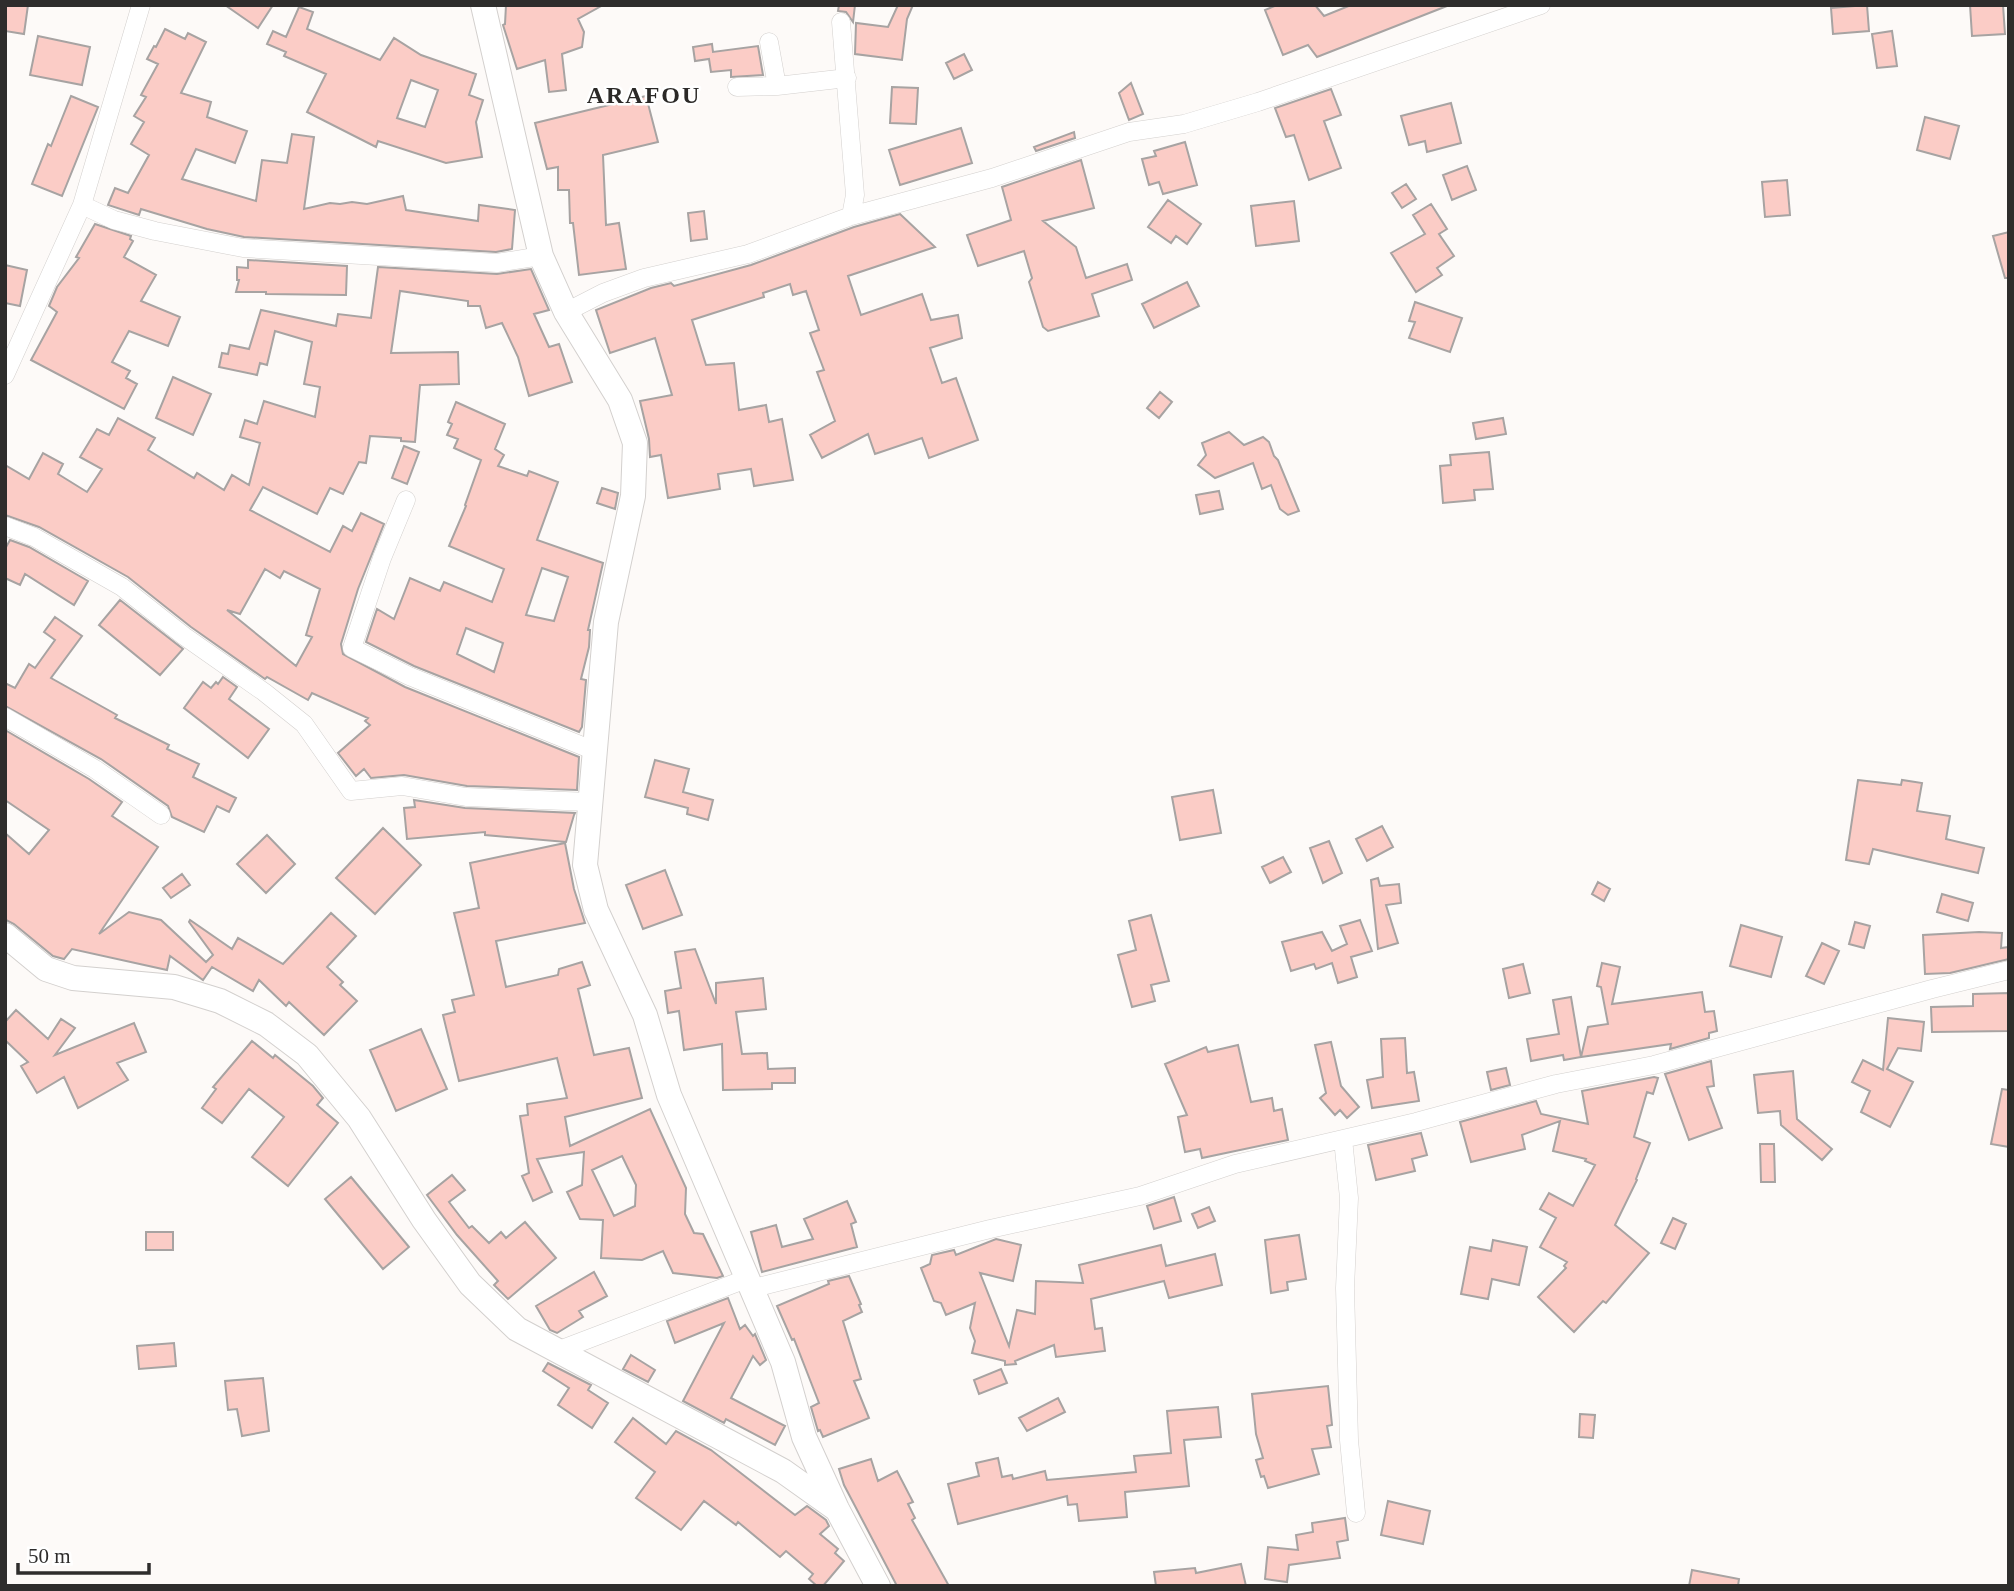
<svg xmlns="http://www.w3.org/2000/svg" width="2014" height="1591" viewBox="0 0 2014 1591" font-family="'Times New Roman',serif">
<rect width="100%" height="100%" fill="#fdfaf8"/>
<path fill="#fbccc6" stroke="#a7a3a2" stroke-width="2" fill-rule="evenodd" d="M5,5H28L24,34L5,31Z
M225,5H273L258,28Z
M506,5H603L578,19L584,32L582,47L562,54L566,90L549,92L545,60L517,69L503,25L505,24Z
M839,5H855L853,22L846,12L838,11Z
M898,5H913L907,19L902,60L855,54L856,23L888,27Z
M1277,5H1315L1324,16L1351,5L1447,6L1317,57L1308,45L1283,55L1265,10Z
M1867,5L1869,31L1833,34L1831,8Z
M1970,5H2003L2005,34L1972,36Z
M299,7L313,12L307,29L380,60L394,38L421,55L476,74L469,95L483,100L476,122L482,157L446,163L378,141L376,147L307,112L326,74L284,56L286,52L267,44L273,31L286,37ZM411,80L438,90L425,127L397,118Z
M165,29L185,39L188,33L206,42L181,93L211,102L207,117L247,131L235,163L196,149L182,179L256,201L262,160L287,163L292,134L314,137L304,209L330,203L340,204L352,202L367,204L403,196L406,210L478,221L479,205L515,210L512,249L496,252L244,237L207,229L141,209L139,215L108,205L115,188L128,193L149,155L131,144L144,122L134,116L146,97L141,95L158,64L147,59L154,46L156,47Z
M1892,31L1897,66L1877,68L1872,34Z
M38,36L90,47L82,85L30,75Z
M712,44L713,52L758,46L763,75L731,77V70L711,72L709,59L695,61L693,47Z
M964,54L972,70L954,79L946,63Z
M1131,83L1143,114L1129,120L1119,93Z
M892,87L918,88L916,124L890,123Z
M1331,89L1341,115L1324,121L1341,168L1309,180L1294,135L1286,137L1275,108Z
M71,96L98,107L62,196L32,184L48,144L51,146Z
M646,96L658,142L603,155L606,225L619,223L626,269L579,275L573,223H570L569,190H558V167L547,169L535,123Z
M1451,103L1461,143L1427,152L1425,141L1409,145L1401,116Z
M1925,117L1959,126L1950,159L1917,150Z
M961,128L972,163L900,185L889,150Z
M1074,132L1075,138L1036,151L1034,147Z
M1185,142L1197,185L1163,194L1159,182L1149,185L1142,159L1156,156L1154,151Z
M1081,160L1094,208L1043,221L1076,247L1086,278L1127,264L1132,280L1092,294L1099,316L1048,331L1043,327L1029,282L1032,278L1024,251L978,266L967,235L1011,220L1002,187Z
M1467,166L1476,190L1452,200L1443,175Z
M1787,180L1790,215L1765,217L1762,182Z
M1406,184L1416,199L1402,208L1392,193Z
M1168,200L1201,224L1187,244L1176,236L1171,243L1148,227Z
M1294,201L1299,241L1256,246L1251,206Z
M1431,204L1447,229L1439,234L1454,256L1437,268L1442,275L1416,292L1391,253L1425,234L1413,215Z
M704,211L707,239L691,241L688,213Z
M900,214L935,247L848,276L861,315L922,294L931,320L958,315L962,338L930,348L942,383L956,378L978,440L929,458L922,438L875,454L868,434L822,458L810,435L835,421L817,372L824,370L810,333L819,330L806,291L793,295L790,284L763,293L764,297L692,320L706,365L734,363L739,410L766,405L769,422L782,419L793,480L754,486L751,469L718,474L720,489L668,498L661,455L650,457L649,439L640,401L672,395L655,338L610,353L596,310L651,288L671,283L674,286L751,265L854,227Z
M95,224L131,236L130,239L133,241L124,257L156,275L141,301L180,317L168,346L129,331L112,362L130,371L126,378L137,384L124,409L31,360L57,312L49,306L57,287L79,258L76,257Z
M2009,232V278H2005L1993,236Z
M248,260L347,266L346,295L266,294V292H236L239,280H237V267L248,268Z
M5,265L27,270L20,306L5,303Z
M378,267L497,274L531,269L549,310L534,314L549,347L559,344L572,382L529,396L518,357L502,323L486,328L480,306H468V301L400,291L391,353L458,352L459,384L420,385L415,442L401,441V438L370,436L366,463L359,462L343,494L330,488L317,514L263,487L250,510L330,552L343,526L352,531L361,513L384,524L358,589L341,644L343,654L405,687L579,757L577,790L467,786L404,775L371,778L364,769L356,776L338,753L370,725L365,721L368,718L312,693L308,700L267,677L265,679L191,627L128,577L39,527L5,515V465L29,479L43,453L63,464L58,474L87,492L102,469L80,457L97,429L109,435L118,418L155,438L148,450L194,478L197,473L224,490L232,475L249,485L260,443L240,437L245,420L257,424L264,401L315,417L320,387L304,384L312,342L275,331L267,365L260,363L257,375L219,367L222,353L228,354L230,345L249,349L261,310L336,326L338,314L371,318ZM265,569L280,578L284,571L320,589L306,635L312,637L296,666L227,610L240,614Z
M1187,282L1199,306L1154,328L1142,304Z
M1415,302L1462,318L1450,352L1409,338L1415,322L1409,321Z
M173,377L211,394L193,435L156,418Z
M1160,392L1172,402L1159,418L1147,408Z
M456,402L505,424L495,449L504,455L498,466L527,476L529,471L558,482L537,540L603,563L588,630H590L589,647L581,679L586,680L582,727L579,732L414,666L366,642L377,609L394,619L410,578L440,591L444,582L492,602L504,569L449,546L466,506L465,505L481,460L454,448L458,439L447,435L452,424L448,422ZM542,568L568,577L554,621L526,615ZM466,628L503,643L494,672L457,654Z
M1503,418L1506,434L1476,439L1473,423Z
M1229,432L1244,445L1263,437L1269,442L1274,456L1278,460L1299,511L1288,515L1280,509L1271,485L1262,489L1253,463L1215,478L1198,465L1206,455L1202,443Z
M404,446L419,452L407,484L392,478Z
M1489,452L1493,489L1474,490L1475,500L1443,503L1440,466L1451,465L1450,455Z
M602,488L618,493L615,509L597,503Z
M1219,491L1223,509L1200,514L1196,495Z
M10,540L29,547L88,581L74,605L25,574L20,585L5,578V549Z
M120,600L183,649L160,675L99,625Z
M55,617L82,636L51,678L117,715L115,718L169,745L167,749L199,764L193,777L236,798L229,812L217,806L204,832L172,817L168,806L101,759L5,706V683L15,688L29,664L35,668L55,640L44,632Z
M223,677L237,687L229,699L269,729L248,758L184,708L203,682L211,688L216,682L218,684Z
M5,730L89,779L122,802L112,816L158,847L99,934L129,912L161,920L206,962L213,955L189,922L190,920L232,949L238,938L283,964L331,913L356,936L327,967L343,982L340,985L357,1001L324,1035L289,1002L286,1006L259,980L253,991L212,967L203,980L170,956L167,970L72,949L64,959L53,956L14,924L6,920L5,833L29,854L49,830L5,800Z
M655,760L689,769L683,792L713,800L708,820L687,814L688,808L645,797Z
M1858,780L1901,785L1902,780L1922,783L1917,811L1950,816L1946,839L1984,848L1978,873L1873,849L1869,864L1846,860Z
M1213,790L1221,833L1180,840L1172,797Z
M414,800L465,808L575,813L574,815L566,842L485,835V832L407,839L404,808L415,807Z
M1382,826L1393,847L1367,861L1356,839Z
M383,828L421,865L375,914L336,878Z
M267,835L295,864L266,893L237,864Z
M1329,841L1342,873L1323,883L1310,848Z
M565,843L574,889L585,923L496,941L506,987L558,975L559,969L582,962L590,985L578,989L594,1055L629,1048L642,1098L565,1117L570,1146L650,1109L686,1188L685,1214L694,1233L703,1234L723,1276L717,1278L673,1273L663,1251L642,1260L601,1258L603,1220L580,1219L567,1192L582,1185L584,1152L537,1159L552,1192L533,1201L522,1176L529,1173L520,1116L528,1115L527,1104L567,1098L557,1058L459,1081L443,1015L455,1012L452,1000L474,995L454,913L479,908L470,863ZM622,1156L636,1185L635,1206L614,1216L592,1170Z
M1283,857L1291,872L1270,883L1262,867Z
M665,870L682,915L643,929L626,885Z
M182,874L190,885L171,898L163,888Z
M1378,878L1380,886L1399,884L1401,903L1386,905L1398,943L1378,949L1371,880Z
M1598,882L1610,889L1604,901L1592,894Z
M1942,894L1973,903L1968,921L1937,912Z
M1151,915L1169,981L1151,985L1155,1001L1132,1007L1118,955L1136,950L1129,921Z
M1360,920L1372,951L1351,957L1357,977L1338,983L1332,963L1316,969L1314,964L1291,971L1282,942L1322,932L1332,951L1347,944L1340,926Z
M1855,922L1870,926L1864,948L1849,944Z
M1741,925L1782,937L1771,977L1730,966Z
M1979,932L2002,933L2001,948L2009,947V959L1950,973L1925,974L1923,935Z
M1822,943L1839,951L1824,984L1806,976Z
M695,949L716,1004V983L763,978L766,1009L736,1012L742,1054L767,1053L768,1069L795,1068V1083H772V1089L723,1090L722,1044L684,1050L679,1011L668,1013L665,991L681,988L675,952Z
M1602,963L1620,967L1612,1004L1702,992L1705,1012L1714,1011L1717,1031L1709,1033V1038L1670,1049L1671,1044L1581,1057L1588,1027L1608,1024L1601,987L1597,986Z
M1523,964L1530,993L1509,998L1503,969Z
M2009,993V1031L1932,1032L1931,1007L1973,1006V994Z
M1571,997L1581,1057L1564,1060L1563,1055L1531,1061L1527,1039L1559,1034L1553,1000Z
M16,1010L48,1039L61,1019L75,1028L55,1055L134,1023L146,1052L117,1063L128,1080L78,1108L64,1077L37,1093L21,1066L28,1062L5,1040V1022Z
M1888,1018L1924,1022L1921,1051L1898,1048L1887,1069L1913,1082L1890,1127L1861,1112L1870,1091L1852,1082L1863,1060L1883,1070Z
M421,1029L447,1089L396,1111L370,1050Z
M1405,1038L1407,1073L1414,1072L1419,1101L1372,1108L1367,1080L1383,1077L1381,1039Z
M252,1041L273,1058L275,1055L313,1086L323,1098L317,1105L338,1123L288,1186L252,1157L284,1117L249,1089L222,1123L202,1108L216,1089L213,1087Z
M1331,1042L1341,1086L1359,1107L1347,1118L1340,1110L1335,1115L1320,1098L1326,1093L1315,1045Z
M1238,1045L1251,1102L1272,1098L1274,1111L1282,1109L1288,1140L1202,1158L1200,1149L1185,1152L1178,1117L1187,1115L1165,1064L1206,1047L1208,1052Z
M1711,1061L1714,1086L1707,1087L1722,1128L1689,1140L1665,1074Z
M1506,1068L1510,1085L1491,1090L1487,1072Z
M1793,1071L1797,1119L1832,1149L1822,1160L1781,1125L1780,1111L1758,1113L1754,1075Z
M1654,1077L1658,1078L1653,1094L1647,1092L1634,1137L1650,1143L1636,1179L1637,1180L1615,1225L1649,1253L1606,1303L1603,1301L1574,1332L1538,1297L1566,1268L1564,1266L1567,1262L1540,1247L1556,1218L1540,1209L1549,1193L1573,1206L1595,1165L1585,1161L1586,1159L1553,1151L1560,1121L1522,1135L1525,1149L1471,1162L1460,1122L1536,1101L1541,1114L1588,1124L1582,1091Z
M2002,1089L2009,1090V1147L1991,1144Z
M1421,1133L1427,1155L1412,1159L1415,1171L1376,1180L1368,1145Z
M1760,1144H1774L1775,1182H1761Z
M452,1175L465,1190L449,1202L469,1228L472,1226L489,1243L501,1232L506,1238L525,1222L556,1258L508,1299L494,1285L498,1281L457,1235L427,1195Z
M351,1177L409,1247L383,1269L325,1199Z
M1174,1197L1181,1221L1154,1229L1147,1206Z
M847,1201L856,1222L851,1224L857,1247L762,1272L751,1232L776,1225L782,1247L813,1239L804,1219Z
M1209,1207L1215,1221L1198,1228L1192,1214Z
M1673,1218L1686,1224L1675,1249L1661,1243Z
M146,1232H173V1250H146Z
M1299,1235L1306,1279L1287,1282L1288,1290L1271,1293L1265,1240Z
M996,1239L1021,1245L1013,1281L980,1273L1009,1346L1017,1310L1035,1314L1036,1281L1083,1283L1079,1265L1161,1245L1166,1266L1215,1254L1222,1285L1169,1298L1164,1281L1091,1299L1095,1329L1102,1328L1105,1351L1056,1357L1054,1345L1015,1361L1016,1364L1005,1365V1361L972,1353L975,1341L970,1328L975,1303L946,1315L941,1303L934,1301L921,1268L930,1264L932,1255L954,1250L956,1255Z
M1493,1240L1527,1247L1519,1285L1492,1279L1488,1299L1461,1294L1470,1247L1491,1251Z
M594,1272L607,1296L579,1311L583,1317L557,1333L550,1330L536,1306Z
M849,1276L861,1304L859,1305L862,1312L843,1321L861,1379L854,1381L869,1418L823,1437L820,1430L818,1431L811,1407L819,1403L794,1339L792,1340L777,1306L829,1284L828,1281Z
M728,1298L740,1329L745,1325L753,1336L755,1334L766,1360L760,1365L753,1356L731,1398L785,1426L775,1445L726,1419L724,1423L683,1401L724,1323L675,1343L667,1321Z
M174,1343L176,1366L139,1369L137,1346Z
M631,1355L655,1370L648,1382L623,1369Z
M548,1363L591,1385L588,1390L608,1403L592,1428L558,1405L569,1388L543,1371Z
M1001,1369L1007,1383L979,1394L974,1380Z
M263,1378L269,1431L242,1436L237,1409L228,1410L225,1381Z
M1328,1386L1332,1425L1327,1426L1331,1447L1312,1449L1319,1474L1268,1488L1264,1476L1261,1477L1256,1460L1263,1458L1256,1434L1252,1394Z
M1058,1398L1065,1412L1027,1431L1019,1418Z
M1218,1407L1221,1437L1184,1440L1189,1486L1125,1492L1127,1517L1079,1521L1077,1504L1068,1505L1067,1496L958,1524L948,1484L979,1476L976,1463L998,1458L1002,1477L1012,1475L1013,1479L1045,1471L1047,1480L1136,1472L1134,1456L1171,1453L1167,1411Z
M1580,1414L1595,1415L1593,1438L1579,1437Z
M633,1418L666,1444L676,1431L711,1450L795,1515L807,1506L826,1520L829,1526L820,1534L838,1549L835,1553L844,1561L823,1586H817L809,1579L813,1574L786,1551L780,1557L738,1522L736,1525L704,1501L681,1530L636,1498L655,1472L615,1442Z
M871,1459L878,1481L897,1471L913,1502L908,1504L915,1518L912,1520L949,1586H897L844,1485L839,1469Z
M1388,1501L1430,1511L1423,1544L1381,1535Z
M1345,1518L1348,1540L1337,1542L1340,1558L1289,1565L1287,1582L1265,1579L1268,1547L1298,1550L1296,1535L1313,1532L1312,1523Z
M1241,1564L1246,1586H1156L1154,1572L1195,1568L1196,1573Z
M1692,1570L1739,1579L1738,1586H1689Z"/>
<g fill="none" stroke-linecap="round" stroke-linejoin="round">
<g stroke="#d3d0ce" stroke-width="19">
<path id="street" d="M841,22L855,195L851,216
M769,42L777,86
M737,87L777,86L847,78
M82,205L114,220L155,231L243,248L497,263L541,256
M566,312L603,293L644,278L748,254L851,216L992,178L1129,132L1184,124L1258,102L1541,5
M5,375L82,205L141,5
M406,500L382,558L352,648L409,676L595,751
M5,526L34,537L122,587L184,636L264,692L304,724L351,791L402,786L466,797L590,802
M5,717L95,769L161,815
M1343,1139L1349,1198L1345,1288L1349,1440L1356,1513
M750,1289L990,1229L1140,1196L1235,1164L1416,1122L1556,1084L1654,1065L1932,989L2009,970
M557,1351L746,1279"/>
</g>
<g stroke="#d3d0ce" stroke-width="26">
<path id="secondary" d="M483,5L541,256L566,312L620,400L635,443L633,496L606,622L585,865L596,910L645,1015L669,1095L783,1362L804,1437L837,1509L878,1586
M5,935L46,969L73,978L174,987L220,1001L266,1024L307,1055L359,1118L424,1220L470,1284L517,1329L783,1471L835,1508"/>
</g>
<use href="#street" stroke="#fff" stroke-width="18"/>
<use href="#secondary" stroke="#fff" stroke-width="24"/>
</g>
<g text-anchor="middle" stroke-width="5" stroke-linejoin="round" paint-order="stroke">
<g font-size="24" font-weight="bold" letter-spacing="2" fill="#2b2927" stroke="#fff">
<text x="644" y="103">ARAFOU</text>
</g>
</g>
<rect width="2014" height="1591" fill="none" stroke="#2e2d2c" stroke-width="14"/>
<path d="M18 1563v10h131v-10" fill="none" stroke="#2e2d2c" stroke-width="3.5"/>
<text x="28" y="1563" font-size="21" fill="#2e2d2c" stroke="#ffffff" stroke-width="5" paint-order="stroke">50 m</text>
</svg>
